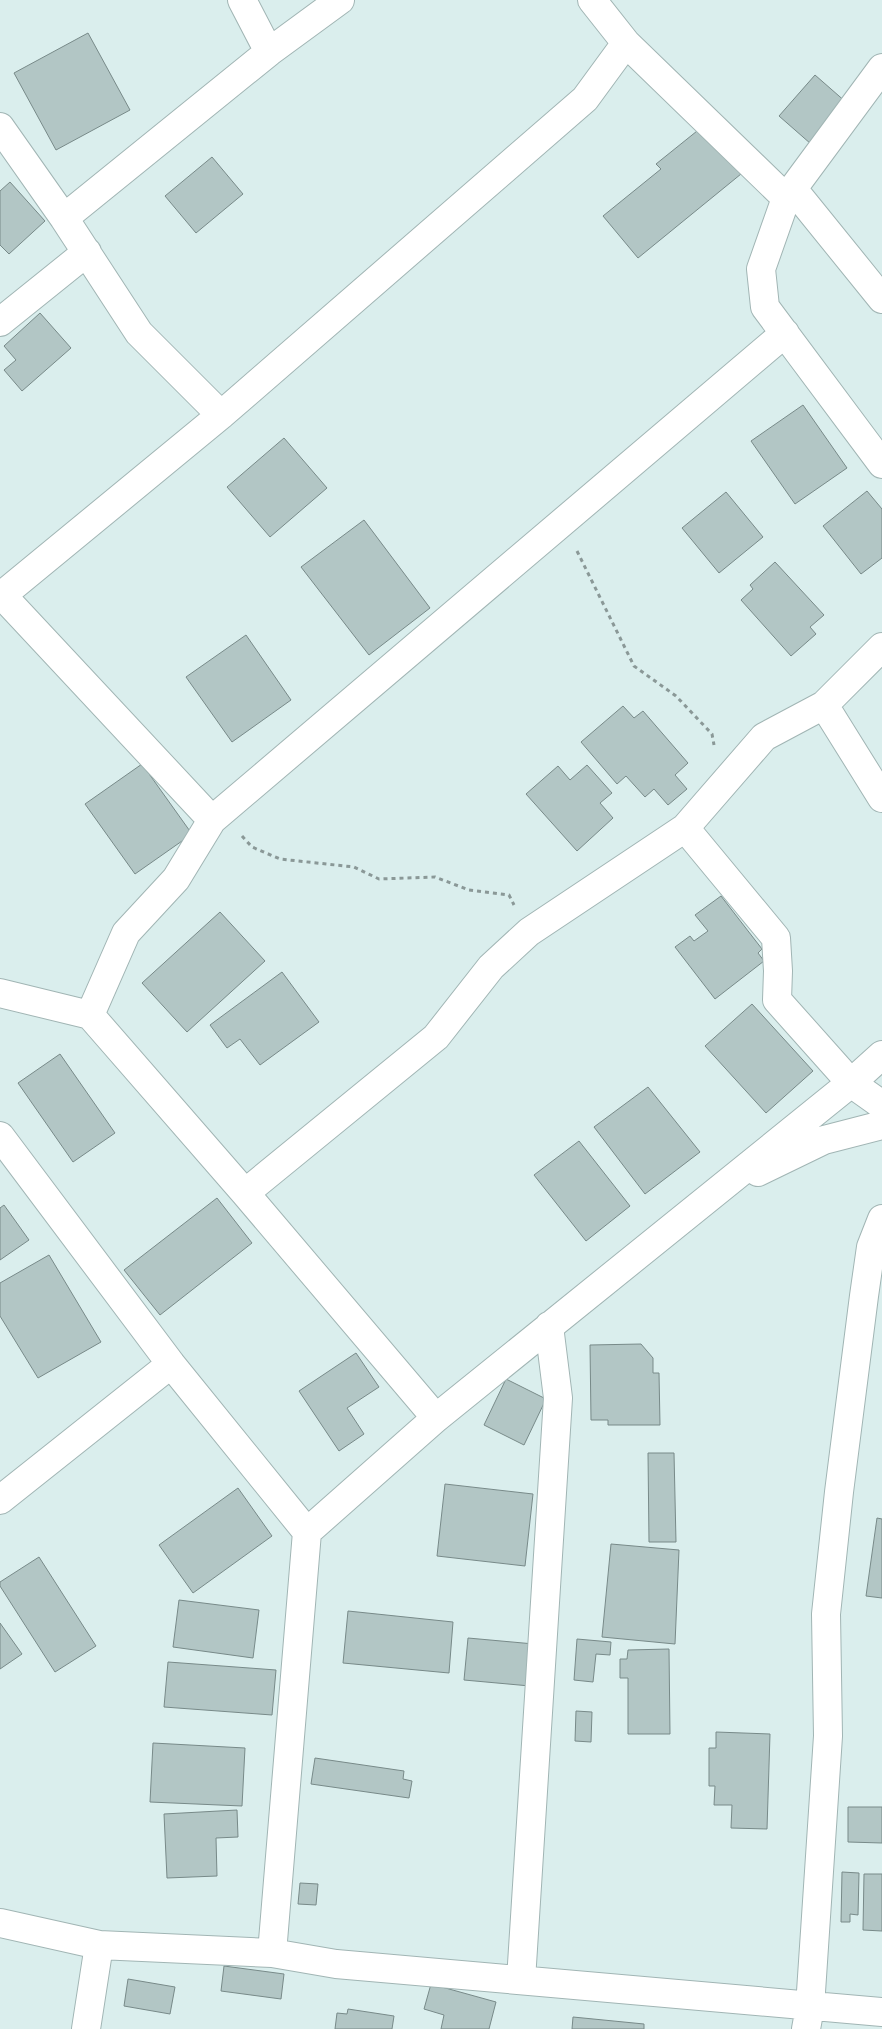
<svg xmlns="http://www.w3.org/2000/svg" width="882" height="2029" viewBox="0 0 882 2029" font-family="'Archivo Narrow',sans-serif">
<rect width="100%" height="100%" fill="#daeeed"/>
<path fill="#b2c6c5" stroke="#788a89" d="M88,33L130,110L56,150L14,73Z
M815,75L847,103L811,144L779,116Z
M702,127L741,174L638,258L603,216L661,169L656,164Z
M212,157L243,194L196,233L165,196Z
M10,182L45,221L9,254L0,245V191Z
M40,313L71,348L22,391L4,370L16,360L4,346Z
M803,405L847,468L795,504L751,441Z
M284,438L327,488L270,537L227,487Z
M867,491L882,509V558L861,574L823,526Z
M726,492L763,537L719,573L682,528Z
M364,520L430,608L369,655L301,567Z
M775,562L824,615L810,627L816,634L791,656L741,600L753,589L750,585Z
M246,635L291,700L232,742L186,677Z
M623,706L634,718L643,711L688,763L675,775L687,789L668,805L654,789L645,797L626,776L617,784L581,742Z
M142,764L192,834L135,874L85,804Z
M587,765L612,793L600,803L613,818L577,851L526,794L558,766L570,780Z
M721,896L762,949L758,953L764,961L715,999L675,947L690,936L694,941L708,931L695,915Z
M220,912L265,961L187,1032L142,983Z
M282,972L319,1022L260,1065L240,1039L227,1048L210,1025Z
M752,1004L813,1071L766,1113L705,1046Z
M60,1054L115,1133L73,1162L18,1083Z
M648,1087L700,1152L645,1194L594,1127Z
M579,1141L630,1206L586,1241L534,1175Z
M217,1198L252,1243L160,1315L124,1270Z
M4,1205L29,1240L0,1260V1208Z
M49,1255L101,1342L38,1378L0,1316V1283Z
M641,1344L653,1358V1373H659L660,1425H608V1420H591L590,1345Z
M356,1353L379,1387L347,1408L364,1434L339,1451L299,1391Z
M506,1379L546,1399L524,1445L484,1425Z
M648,1453H674L676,1542H649Z
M445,1484L533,1494L525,1566L437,1556Z
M238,1488L272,1536L193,1593L159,1545Z
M877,1518L882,1519V1598L866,1596Z
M611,1544L679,1550L675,1644L602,1637Z
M39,1557L96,1646L55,1672L0,1586V1582Z
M179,1600L259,1610L253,1658L173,1647Z
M348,1611L453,1622L449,1673L343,1663Z
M0,1623L22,1654L0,1669Z
M468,1638L534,1644L530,1686L464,1680Z
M577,1639L611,1642L610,1655L596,1654L593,1682L574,1680Z
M669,1649L670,1734H628V1678H620V1659H627L628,1650Z
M168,1662L276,1670L272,1715L164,1707Z
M576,1711L592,1712L591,1742L575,1741Z
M716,1732L770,1734L767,1829L731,1828L732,1805H714L715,1786H709V1748H716Z
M153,1743L245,1748L242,1806L150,1802Z
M315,1758L404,1771L403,1779L412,1781L409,1798L311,1784Z
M848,1807H882V1843L848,1842Z
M237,1810L238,1837L216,1838L217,1876L167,1878L164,1814Z
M842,1872L859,1873L858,1915L850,1914V1922H841Z
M864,1874H882V1931L863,1930Z
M300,1883L318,1884L316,1905L298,1904Z
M224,1966L284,1974L281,1999L221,1991Z
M128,1979L175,1987L170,2014L124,2006Z
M431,1984L496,2002L489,2029H441L444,2015L424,2009Z
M348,2009L394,2016L392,2029H335L337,2013L347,2014Z
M573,2017L644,2024V2029H572Z"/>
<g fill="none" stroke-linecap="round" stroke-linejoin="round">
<g stroke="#a1b5b4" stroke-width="30">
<path id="minor" d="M242,0L269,52
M592,0L626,43L786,198
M882,68L786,198L761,269L765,307L882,464
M0,127L64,218L139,333L221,415
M793,189L882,299
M64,218L269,52L340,0
M0,322L87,252
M0,593L212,820
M0,597L221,415L585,99L626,43
M824,705L882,798
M685,828L776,938L778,971L777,1000L851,1083L882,1105
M0,993L90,1015
M0,1136L171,1364L307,1532
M758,1172L824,1140L882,1125
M245,1193L436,1037L491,967L529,932L685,828L764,737L824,705L882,647
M436,1418L245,1193L90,1015L126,933L176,879L212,820L785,333
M0,1500L171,1364
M0,1923L99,1945L272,1953L336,1964L882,2012
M272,1953L307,1532L436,1418L851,1083L882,1055
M521,1980L558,1398L549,1326
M86,2029L99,1945
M806,2029L810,2007L828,1736L826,1614L839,1492L864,1296L871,1247L882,1219"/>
</g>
<path stroke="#8a9897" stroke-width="3" stroke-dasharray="4 4" stroke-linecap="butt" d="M577,551L634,666L676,696L712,734L714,745
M242,836L252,847L280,859L354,867L379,879L435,877L469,890L509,895L514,905"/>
<use href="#minor" stroke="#fff" stroke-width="28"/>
</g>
</svg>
